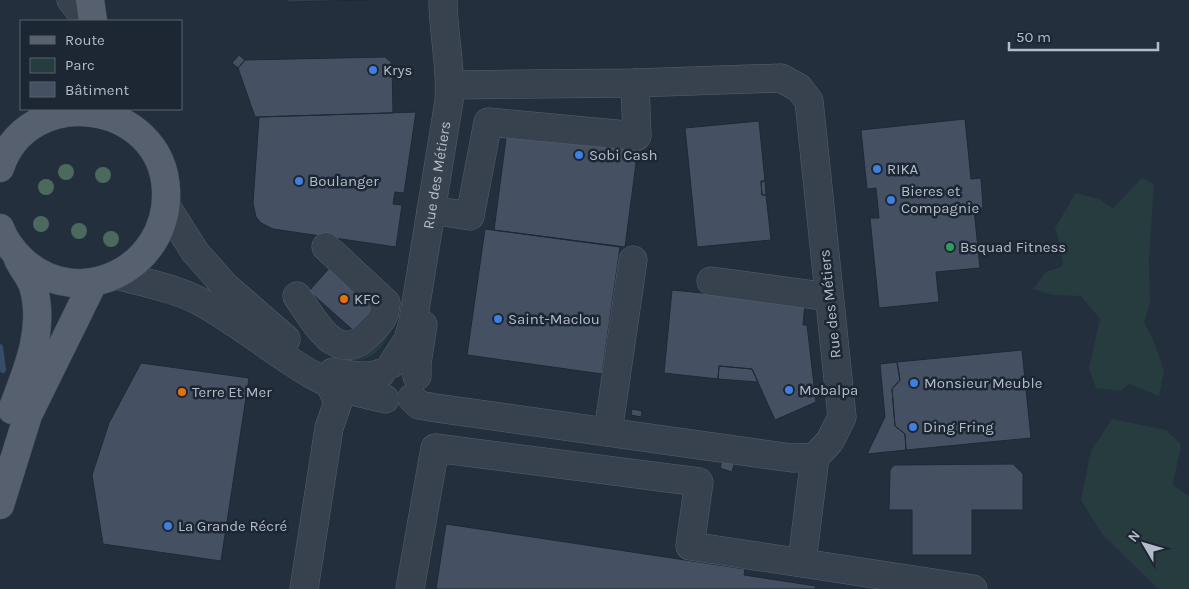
<svg xmlns="http://www.w3.org/2000/svg" width="1189" height="589" viewBox="0 0 1189 589" font-family="Karla,sans-serif">
<rect width="100%" height="100%" fill="#242f3e"/>
<path fill="#263c3f" d="M1142,178L1154,184L1149,260L1150,304L1144,322L1154,342L1164,371L1159,396L1129,384L1120,391L1096,388L1089,369L1100,319L1081,296L1052,295L1033,289L1046,272L1063,266L1060,244L1055,228L1076,193L1099,199L1113,208Z
M380,279L388,283L399,300C393,334 379,370 339,358C330,356 324,354 317,349L318,339L341,350Z
M1112,419L1166,430L1181,444L1173,485L1189,496V589H1158L1102,534L1081,500L1091,451Z"/>
<g fill="none" stroke-linecap="round" stroke-linejoin="round">
<path stroke="#394c67" stroke-width="6" d="M0,347L3,370"/>
</g>
<path fill="#455162" stroke="#1f2835" d="M287,0H369L288,2Z
M239,55L245,60L238,68L232,63Z
M385,57L392,63L393,113L255,117L238,68L245,60Z
M416,112L404,193L395,192L393,204L402,205L396,247L273,229L261,223L256,217L253,203L259,117Z
M965,119L971,179L981,178L983,208L974,209L980,268L936,272L939,302L879,308L870,218H879L876,188L867,189L861,130Z
M759,121L765,181H761L762,195H766L771,240L697,247L685,128Z
M507,131L638,148L625,247L494,230Z
M761,181H765L766,195H762Z
M485,229L620,247L602,374L467,355Z
M332,265L378,306L355,332L309,291Z
M672,290L805,303L803,325H807L816,402L775,420L752,369L719,366L718,379L664,373Z
M1022,350L1031,438L906,450L905,434L895,426L892,389L900,380L897,362Z
M897,362L900,380L892,389L895,426L905,434L906,450L867,454L885,417L880,364Z
M141,363L249,378L221,561L103,544L92,475L109,423Z
M719,366L752,369L758,382L718,379Z
M632,409L642,411L641,417L631,415Z
M722,461L734,464L732,472L720,468Z
M1013,464L1023,474V510H972V555H912V510H889L890,470L894,465Z
M446,524L745,569L744,575L816,586L815,589H436Z"/>
<g fill="none" stroke-linecap="round" stroke-linejoin="round">
<g stroke="#565f6c" stroke-width="29">
<g id="minor">
<path d="M71,0L88,21"/>
<path d="M166,206L195,252L226,287L286,339"/>
<path d="M431,210L470,216L488,122L637,136L635,83"/>
<path d="M117,275C145,283 175,288 201,302C240,323 274,353 313,375C336,388 360,393 385,399"/>
<path d="M711,281L829,297"/>
<path d="M297,296C314,320 338,369 370,332C380,322 385,318 386,303L326,247"/>
<path id="s1" d="M393,363L408,340L413,322L449,101C452,68 443,34 443,0"/>
<path d="M333,372C350,375 365,379 381,373"/>
<path d="M417,376V363L423,325"/>
<path d="M412,398L419,405L436,408L792,458L815,457L830,441L842,417L809,101L799,88L781,78L635,83L450,85"/>
<path d="M608,432L633,260"/>
<path d="M802,562L815,457"/>
<path d="M304,589L329,428L338,402L329,382"/>
<path d="M410,589L435,448L699,482L690,546L973,589"/>
</g>
</g>
<g stroke="#414a57" stroke-width="29">
<path id="major" d="M90,0L93,21
M0,168C28,82 162,100 166,190C170,268 78,314 21,259C12,250 4,239 0,228
M12,410C27,371 46,328 33,286C30,277 22,268 18,259
M0,505L28,415L93,283"/>
</g>
<use href="#minor" stroke="#38414e" stroke-width="28"/>
<use href="#major" stroke="#56606e" stroke-width="28"/>
</g>
<g fill="#4b6a5d">
<circle cx="66" cy="172" r="8"/>
<circle cx="103" cy="175" r="8"/>
<circle cx="46" cy="187" r="8"/>
<circle cx="41" cy="224" r="8"/>
<circle cx="79" cy="231" r="8"/>
<circle cx="111" cy="239" r="8"/>
</g>
<g fill="#3f7fe0" stroke="#1d2633" stroke-width="2">
<circle cx="373" cy="70" r="5"/>
<circle cx="579" cy="155" r="5"/>
<circle cx="877" cy="169" r="5"/>
<circle cx="299" cy="181" r="5"/>
<circle cx="891" cy="200" r="5"/>
<circle cx="498" cy="319" r="5"/>
<circle cx="914" cy="383" r="5"/>
<circle cx="789" cy="390" r="5"/>
<circle cx="913" cy="427" r="5"/>
<circle cx="168" cy="526" r="5"/>
</g>
<circle fill="#2e9e5b" stroke="#1d2633" stroke-width="2" cx="950" cy="247" r="5"/>
<g fill="#e8710a" stroke="#1d2633" stroke-width="2">
<circle cx="344" cy="299" r="5"/>
<circle cx="182" cy="392" r="5"/>
</g>
<g text-anchor="middle" stroke-width="5" stroke-linejoin="round" paint-order="stroke">
<g font-size="15" fill="#b4bcc9" stroke="#1d2633" text-anchor="start">
<text x="383" y="75">Krys</text>
<text x="589" y="160">Sobi Cash</text>
<text x="887" y="174">RIKA</text>
<text x="309" y="186">Boulanger</text>
<text x="901" y="196">Bieres et<tspan x="901" dy="17">Compagnie</tspan></text>
<text x="960" y="252">Bsquad Fitness</text>
<text x="354" y="304">KFC</text>
<text x="508" y="324">Saint-Maclou</text>
<text x="924" y="388">Monsieur Meuble</text>
<text x="799" y="395">Mobalpa</text>
<text x="192" y="397">Terre Et Mer</text>
<text x="923" y="432">Ding Fring</text>
<text x="178" y="531">La Grande Récré</text>
</g>
<g font-size="15" fill="#b4bcc9" stroke="#1d2633">
<text dy="5" stroke="none"><textPath href="#s1" startOffset="195">Rue des Métiers</textPath></text>
<text transform="translate(830 304) rotate(-96)" y="5">Rue des Métiers</text>
</g>
</g>
<rect x="20" y="20" width="162" height="90" fill="#1d2633" stroke="#59626f"/>
<rect x="30" y="36" width="25" height="8" fill="#56606e" stroke="#59626f"/>
<text x="65" y="45" font-size="15" fill="#b4bcc9">Route</text>
<rect x="30" y="58" width="25" height="15" fill="#263c3f" stroke="#59626f"/>
<text x="65" y="70" font-size="15" fill="#b4bcc9">Parc</text>
<rect x="30" y="82" width="25" height="15" fill="#455162" stroke="#59626f"/>
<text x="65" y="95" font-size="15" fill="#b4bcc9">Bâtiment</text>
<g transform="translate(1144 544) rotate(308)" stroke="#1d2633" stroke-width="4" paint-order="stroke">
<path d="M0-4L9 19L0 12L-9 19Z" fill="#b4bcc9"/>
<text y="-8" font-size="14" font-weight="bold" text-anchor="middle" fill="#b4bcc9">N</text>
</g>
<path d="M1009 42v8h149v-8" fill="none" stroke="#b4bcc9" stroke-width="2.5"/>
<text x="1016" y="42" font-size="15" fill="#b4bcc9" stroke="#1d2633" stroke-width="4" paint-order="stroke">50 m</text>
</svg>
